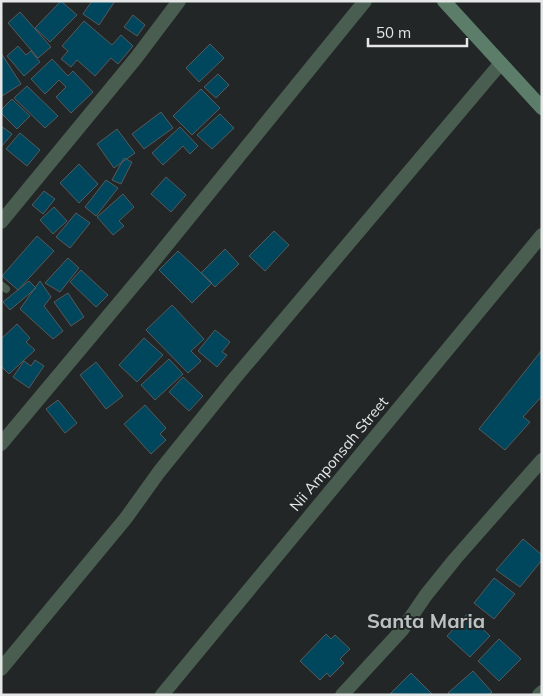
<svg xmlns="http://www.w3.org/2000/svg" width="543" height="696" viewBox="0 0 543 696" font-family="Mulish,sans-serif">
<rect width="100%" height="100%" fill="#222626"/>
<path fill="#00465d" stroke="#575a5c" d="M61,1L77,15L50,42L35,28Z
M92,1H115L99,25L83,14Z
M20,12L51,47L38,58L8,23Z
M133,15L145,25L137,36L124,27Z
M84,21L112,45L121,35L133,46L118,64L111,58L95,76L77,60L71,67L61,59L68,51L62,46Z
M210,44L224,58L199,82L186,68Z
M18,46L26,55L31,51L40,62L24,76L7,56Z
M1,53L21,84L2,96L1,94Z
M52,59L68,76L73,71L93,92L71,113L56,97L66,87L59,80L45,94L31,79Z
M218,74L229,85L216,98L204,87Z
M27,86L58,116L45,128L14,98Z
M201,89L220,108L192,135L173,116Z
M12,99L30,116L17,129L1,113V110Z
M161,112L173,128L144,149L132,134Z
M220,114L234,128L212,149L197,135Z
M1,126L12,134L1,147Z
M180,127L198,146L190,154L183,146L163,165L152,153Z
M117,129L135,153L114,168L97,144Z
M20,133L40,150L27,166L6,149Z
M124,158L132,162L121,184L112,180Z
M79,164L98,184L79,203L60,183Z
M166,177L186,195L171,212L151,194Z
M106,180L118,188L96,216L85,207Z
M44,191L55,199L43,214L32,205Z
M123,194L134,207L119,221L124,226L113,235L97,217Z
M54,207L67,221L53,234L40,220Z
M76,213L90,223L70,248L56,237Z
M274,231L289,245L265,271L249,256Z
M37,236L54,251L18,290L2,276Z
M225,249L239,264L215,287L201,273Z
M178,251L212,283L192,303L159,270Z
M68,258L79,268L60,292L45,283Z
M81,270L108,295L96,307L70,282Z
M29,281L36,288L10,310L3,302Z
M40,281L51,297L44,306L63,331L53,339L20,309Z
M68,293L84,317L71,326L54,302Z
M172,305L204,339L191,351L201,361L188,373L146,330Z
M17,324L30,338L26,342L35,350L9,374L1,366V339Z
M215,330L230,342L222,352L227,355L217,367L198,351Z
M144,338L163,355L137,382L119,365Z
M542,350V396L523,417L530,422L505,450L479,429Z
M169,359L183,374L155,400L141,385Z
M35,360L44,366L29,388L13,377L24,361L31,366Z
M96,362L123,396L106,409L80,375Z
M183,377L203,396L189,411L169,392Z
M58,400L77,423L65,433L46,409Z
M145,405L166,428L160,434L166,440L151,454L124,424Z
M523,539L542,555V560L520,587L496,570Z
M494,578L515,594L494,619L474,603Z
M467,614L490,636L470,657L447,636Z
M326,634L331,639L335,635L350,649L340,659L344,663L330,677L327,673L320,680L300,661Z
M499,639L521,659L499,681L478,661Z
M473,671L492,692L488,695H450L448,693Z
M411,673L433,695L390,694Z"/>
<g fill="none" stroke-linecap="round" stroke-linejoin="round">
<path stroke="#495d51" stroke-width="8" d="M1,285L6,289"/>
<path stroke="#495d51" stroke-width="14" d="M1,222L136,58L179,1
M1,444L149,267L365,1
M1,669L126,518L159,472L234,379L501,63
M162,695L542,235
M342,695L402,630L426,595L455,559L542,460
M539,695L542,692"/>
<path stroke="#5b7d69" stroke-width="14" d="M444,1L542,108"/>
</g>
<g text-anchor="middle" stroke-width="4" stroke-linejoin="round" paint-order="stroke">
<g font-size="15" fill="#e6e8e8" stroke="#222626">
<text transform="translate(339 454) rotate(-50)" y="5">Nii Amponsah Street</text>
</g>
<g font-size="20" font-weight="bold" fill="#bcc1c1" stroke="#222626">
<text x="426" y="628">Santa Maria</text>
</g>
</g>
<rect width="543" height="696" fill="none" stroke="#e6e8e8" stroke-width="5"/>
<path d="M368 38v8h99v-8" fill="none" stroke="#e6e8e8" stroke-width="2.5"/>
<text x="376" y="38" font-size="15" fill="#e6e8e8" stroke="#222626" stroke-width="4" paint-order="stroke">50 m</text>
</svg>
